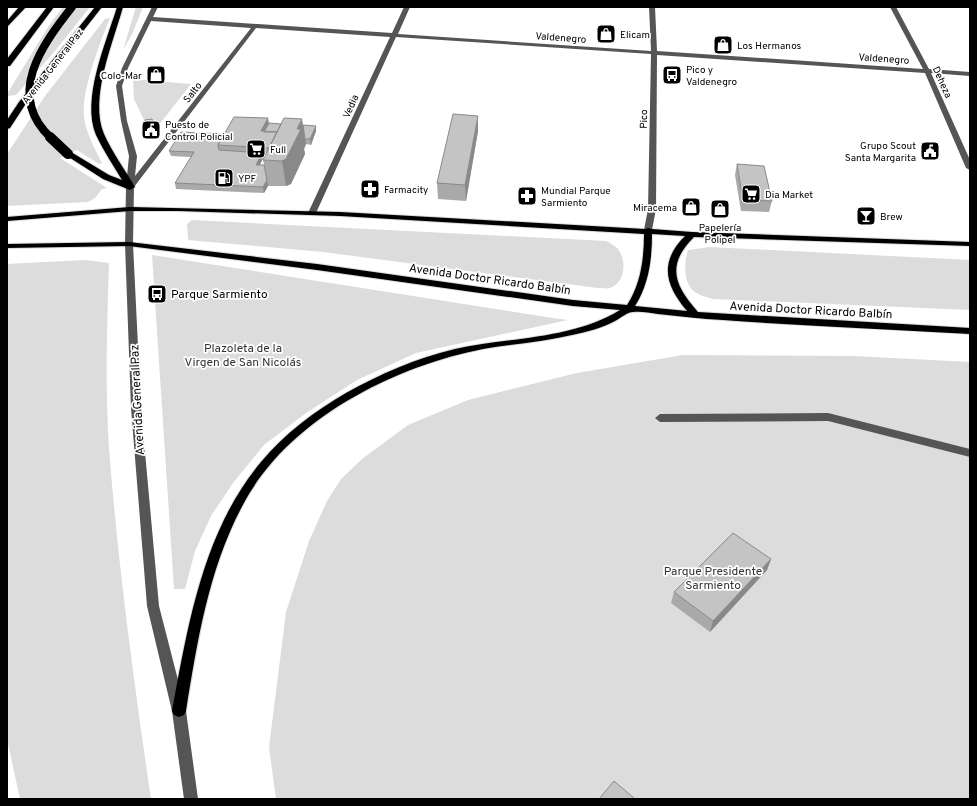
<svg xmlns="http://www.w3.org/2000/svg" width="977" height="806" viewBox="0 0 977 806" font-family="Overpass,sans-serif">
<rect width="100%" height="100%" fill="#fff"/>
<path fill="#dcdcdc" d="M63,7H90L55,51L16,95L7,96V94L48,27Z
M136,7H143L132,34L123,50Z
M110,18C100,43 81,91 84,117C86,133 95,149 102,163L99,164L77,150L60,158L107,188L102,189L95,198L88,202L7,206V154L45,96L105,19Z
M133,79L191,84L151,135L134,99Z
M192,220L606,241C610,243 614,245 617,248C627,259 626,282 610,288C607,289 601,288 598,288L323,252L188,240L187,224Z
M710,247L970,260V310L713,299C708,297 700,296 695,292C683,284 684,262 688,250Z
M152,255L553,318L568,320L416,353L357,380L306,413L264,445L233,483L211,516L195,551L185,589H174Z
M85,260L109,263C107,325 105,386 109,448C118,565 134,683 151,799H20L7,739V264Z
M683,355L854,356L970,362V799H276L269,747L286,612L309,541L327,501L341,479L362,459L408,425L468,400L577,373Z"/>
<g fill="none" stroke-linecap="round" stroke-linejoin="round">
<g stroke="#dbdbdb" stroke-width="2">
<path id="major" d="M130,207L340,212L645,229L648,228L652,229L692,232L970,242V246L694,237C666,265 674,285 698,312L970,328V334C888,329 805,326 723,320C701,319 680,316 658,314C650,313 641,311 633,312C627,312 621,318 615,321C602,328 587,332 572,335C543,342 512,344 483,349C396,366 296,416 249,494C210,560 198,637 186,711L184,715L179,717L174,715L172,711C188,625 203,531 261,462C284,434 315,411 346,393C380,374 417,358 455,349C509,337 571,340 620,310L573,306L317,270L129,246L7,248V244L129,242L317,264L573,300L627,305C641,284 644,258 644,234L340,216L178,211H130L7,221V217ZM652,234L685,236C659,262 665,285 687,311L635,306C649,284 652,259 652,234Z"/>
</g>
<g stroke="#dbdbdb" stroke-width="2">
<path id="highway" d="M19,7H26L7,27V21Z
M47,7H54L10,66H7V59Z
M95,7H102L25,105L10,128L7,129V120L19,102Z
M117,7H123C113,43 89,98 104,134C112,152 125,170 135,187L130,190L103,179L64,154L68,151L71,152L109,175L122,180C113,165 103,150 96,135C81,99 106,43 117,7Z"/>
</g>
<path fill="#555" fill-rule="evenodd" d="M152,7H158L153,17L392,33L404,7H410L398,34L651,51L649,7H655L657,51L923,69L890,7H896L929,69L970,72V76L931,73L970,160V170L966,168L925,73L657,55L656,209L652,230L648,232L644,230L648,209L651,54L396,37L316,213L312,215L308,213L390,37L256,28L134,187L133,244L141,408L159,606L186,711L198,799H184L172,711L147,606L131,408L125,244L126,187L129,156L121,121L116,86L122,68ZM151,21L251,28L135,176L137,156L127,121L122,86L128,68Z
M828,413L970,449V457L828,421L660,422L655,418L660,414Z"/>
<use href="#major" fill="#000" fill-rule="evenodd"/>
<use href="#highway" fill="#000" fill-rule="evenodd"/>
<g stroke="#dbdbdb" stroke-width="8" stroke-linecap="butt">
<path id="highway-bridge-far1" d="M51,138C5,95 42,45 72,7"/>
</g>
<g stroke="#dbdbdb" stroke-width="10" stroke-linecap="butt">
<path id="highway-bridge" d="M50,137L68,154"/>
</g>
<use href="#highway-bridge-far1" stroke="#000" stroke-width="8"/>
<use href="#highway-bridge" stroke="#000" stroke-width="10"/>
</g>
<path fill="#a9a9a9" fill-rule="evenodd" d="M269,123L316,126V131L311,145L306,144L304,149L305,154L291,184L286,186H268L264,193L176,189L175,183L191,157L171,156L169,151L224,134ZM263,158H264L263,160L264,165H260Z
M478,131L466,201L438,199L437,183Z
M737,164L772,201L769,212L741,211L735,175Z
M771,559L767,570L710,632L671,603L674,592Z"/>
<path fill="#898989" d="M478,116V131L466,201L465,185Z
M268,118L270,129L266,137L261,131Z
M302,119L306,144L304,149L305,154L291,184L286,186L282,161Z
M153,124L156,134L148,136L147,130Z
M316,126V131L311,145L310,139Z
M262,153L263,158L257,171L256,165Z
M267,180L268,186L264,193L263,187Z
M771,559L767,570L710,632L713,621Z"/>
<path fill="#c4c4c4" stroke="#898989" d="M453,114L478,116L465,185L437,183Z
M234,117L268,118L261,131L277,132L269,148L218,145Z
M284,118L302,119L297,129H301L286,159L282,161L263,160Z
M152,119L155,129L147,130L145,120Z
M269,123L281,124L277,132H264Z
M303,125L316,126L310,139H305Z
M181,132L224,134L218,145L219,150L262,153L256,165H264L267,180L263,187L175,183L194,152L169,151Z
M737,164L764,166L772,201L743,200Z
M733,533L771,559L713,621L674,592Z
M614,781L635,799H599Z"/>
<defs>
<g id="shop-square" transform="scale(1)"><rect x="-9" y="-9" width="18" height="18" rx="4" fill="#000" stroke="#fff"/><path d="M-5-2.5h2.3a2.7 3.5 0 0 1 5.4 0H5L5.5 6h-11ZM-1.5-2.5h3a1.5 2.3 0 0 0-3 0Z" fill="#fff"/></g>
<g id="bus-square" transform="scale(1)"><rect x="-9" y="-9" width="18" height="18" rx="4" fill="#000" stroke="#fff"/><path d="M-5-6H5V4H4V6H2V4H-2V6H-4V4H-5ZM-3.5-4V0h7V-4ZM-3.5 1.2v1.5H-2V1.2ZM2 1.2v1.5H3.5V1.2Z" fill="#fff"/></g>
<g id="civic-square" transform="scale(1)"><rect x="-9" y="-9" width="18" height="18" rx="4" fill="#000" stroke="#fff"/><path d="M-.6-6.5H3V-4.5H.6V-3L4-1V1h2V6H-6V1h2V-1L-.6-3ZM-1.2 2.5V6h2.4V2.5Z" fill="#fff"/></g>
<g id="supermarket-square" transform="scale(1)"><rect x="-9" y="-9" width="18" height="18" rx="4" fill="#000" stroke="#fff"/><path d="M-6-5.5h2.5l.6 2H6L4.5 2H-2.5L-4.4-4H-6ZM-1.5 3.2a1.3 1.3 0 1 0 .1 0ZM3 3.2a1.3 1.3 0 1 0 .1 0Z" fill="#fff"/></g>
<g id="fuel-square" transform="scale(1)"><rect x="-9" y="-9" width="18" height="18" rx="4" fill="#000" stroke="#fff"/><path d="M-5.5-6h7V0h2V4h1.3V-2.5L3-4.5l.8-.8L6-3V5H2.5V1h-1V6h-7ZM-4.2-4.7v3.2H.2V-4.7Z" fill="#fff"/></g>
<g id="pharmacy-square" transform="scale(1)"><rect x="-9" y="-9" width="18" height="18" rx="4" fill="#000" stroke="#fff"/><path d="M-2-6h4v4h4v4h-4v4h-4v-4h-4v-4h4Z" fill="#fff"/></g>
<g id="bar-square" transform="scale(1)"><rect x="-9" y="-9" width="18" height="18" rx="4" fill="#000" stroke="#fff"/><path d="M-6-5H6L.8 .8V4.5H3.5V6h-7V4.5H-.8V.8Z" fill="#fff"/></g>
</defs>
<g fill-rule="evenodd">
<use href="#shop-square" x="606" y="34"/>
<use href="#shop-square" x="723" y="45"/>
<use href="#shop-square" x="156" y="75"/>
<use href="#bus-square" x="672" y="75"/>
<use href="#civic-square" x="151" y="130"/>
<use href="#supermarket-square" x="256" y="149"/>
<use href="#civic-square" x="930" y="151"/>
<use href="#fuel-square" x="224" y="178"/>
<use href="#pharmacy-square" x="370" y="189"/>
<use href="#supermarket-square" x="751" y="194"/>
<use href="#pharmacy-square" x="527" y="196"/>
<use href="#shop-square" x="691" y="207"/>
<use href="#shop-square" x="720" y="209"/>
<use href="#bar-square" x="866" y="216"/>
<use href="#bus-square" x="157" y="294"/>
</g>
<g text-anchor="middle" stroke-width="3.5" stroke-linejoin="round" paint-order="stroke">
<g font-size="10" fill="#000" stroke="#fff" text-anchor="start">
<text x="620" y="38">Elicam</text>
<text x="737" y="49">Los Hermanos</text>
<text x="686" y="73">Pico y<tspan x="686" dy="12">Valdenegro</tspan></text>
<text x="142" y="79" text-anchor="end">Colo-Mar</text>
<text x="165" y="128">Puesto de<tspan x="165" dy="12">Control Policial</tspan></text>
<text x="916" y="149" text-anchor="end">Grupo Scout<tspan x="916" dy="12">Santa Margarita</tspan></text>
<text x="270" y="153">Full</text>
<text x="238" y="182">YPF</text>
<text x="384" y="193">Farmacity</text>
<text x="541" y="194">Mundial Parque<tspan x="541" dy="12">Sarmiento</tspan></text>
<text x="765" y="198">Dia Market</text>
<text x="677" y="211" text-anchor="end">Miracema</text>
<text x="880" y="220">Brew</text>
<text x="720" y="231" text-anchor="middle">Papelería<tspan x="720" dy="12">Polipel</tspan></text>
</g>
<g font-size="10" fill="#000" stroke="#fff">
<text transform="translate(561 37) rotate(4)" y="4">Valdenegro</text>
<text transform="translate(884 58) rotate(4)" y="4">Valdenegro</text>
<text transform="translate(52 66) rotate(-52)" y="4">Avenida General Paz</text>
<text transform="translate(943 82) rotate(66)" y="4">Deheza</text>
<text transform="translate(192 92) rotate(-52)" y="4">Salto</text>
<text transform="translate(350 106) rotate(-66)" y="4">Vedia</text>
<text transform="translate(643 119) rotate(-89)" y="4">Pico</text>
</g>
<g font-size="12" fill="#000" stroke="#fff">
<text transform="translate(490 279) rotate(8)" y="4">Avenida Doctor Ricardo Balbín</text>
<text transform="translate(811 310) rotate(3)" y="4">Avenida Doctor Ricardo Balbín</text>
<text transform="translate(137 400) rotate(-93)" y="4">Avenida General Paz</text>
</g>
<g font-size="12" fill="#000" stroke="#fff" text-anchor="start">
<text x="171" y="298">Parque Sarmiento</text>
</g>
<g font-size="12" fill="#333" stroke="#fff">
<text x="243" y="352">Plazoleta de la<tspan x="243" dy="14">Virgen de San Nicolás</tspan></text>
<text x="713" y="575">Parque Presidente<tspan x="713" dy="14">Sarmiento</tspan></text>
</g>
</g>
<rect width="977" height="806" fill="none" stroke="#000000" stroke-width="16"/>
</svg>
